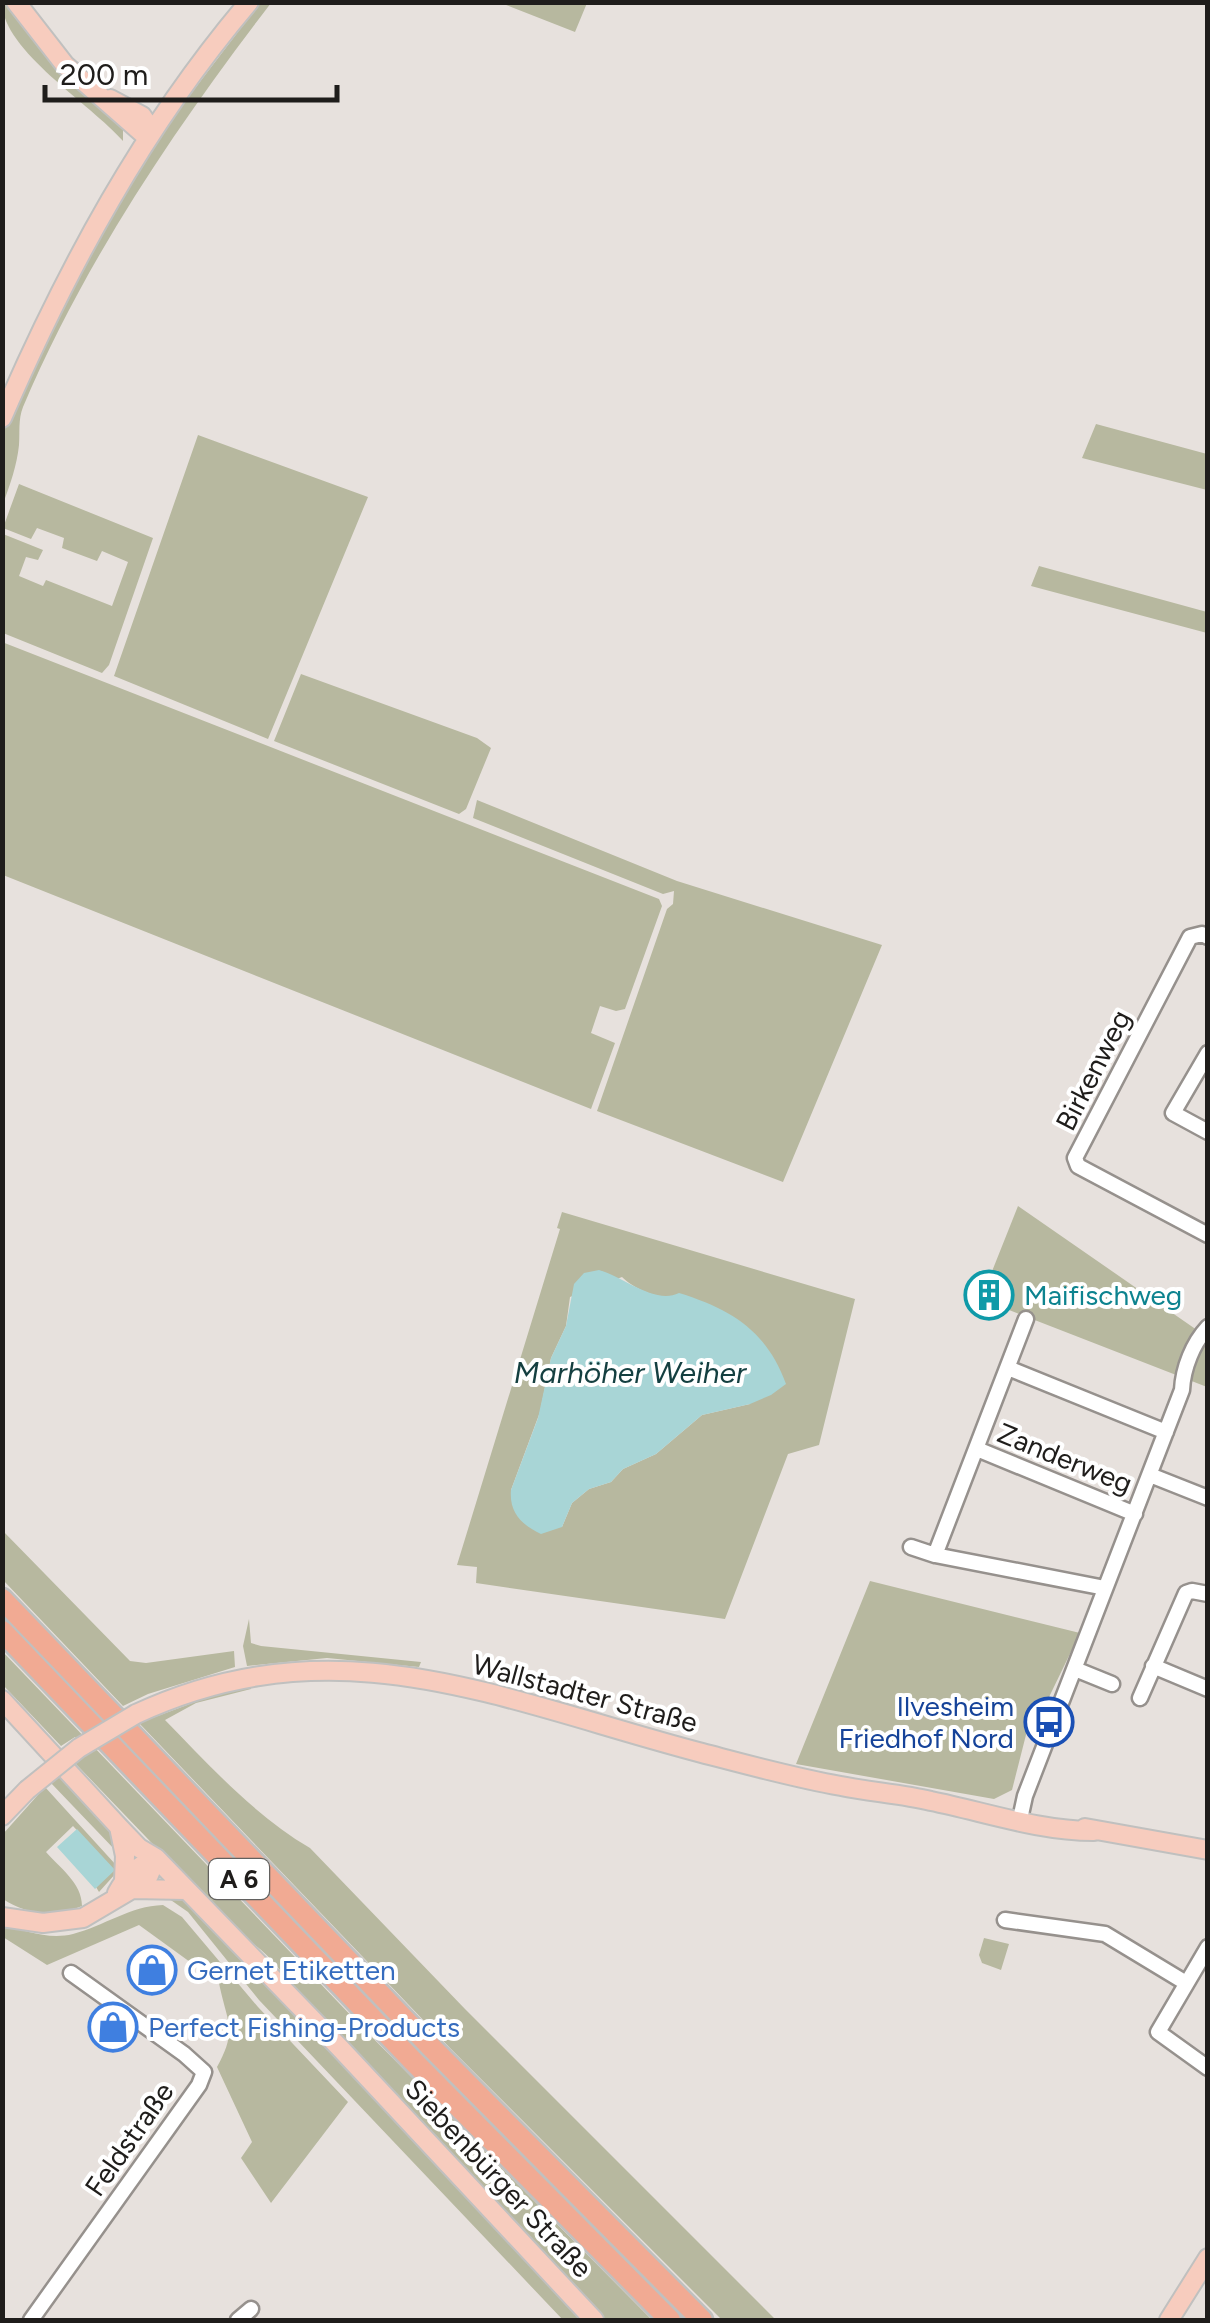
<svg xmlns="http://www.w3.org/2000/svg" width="1210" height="2323" viewBox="0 0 1210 2323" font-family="Figtree,sans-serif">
<rect width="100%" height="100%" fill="#e7e1dd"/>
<path fill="#b7b89f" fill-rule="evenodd" d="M2,3H8L48,59L123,129V141C91,104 3,51 2,3Z
M260,3H271C175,128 85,261 23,407C18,420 20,432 19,445C17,465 10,485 3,504L2,432L44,338L138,169L167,125Z
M501,3H587L575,32Z
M1096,424L1207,454V490L1082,458Z
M198,435L368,497L268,739L114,676Z
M19,484L153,538L109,665L102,673L3,633V534L43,550L38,560L26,557L19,576L43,586L46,580L112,606L128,562L102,551L97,561L62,548L64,538L37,528L31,539L3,528Z
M1039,566L1207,612V633L1031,586Z
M2,642L659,899L662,906L625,1009L616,1011L600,1006L591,1033L615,1043L591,1109L3,875Z
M301,674L477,738L491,748L466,809L459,814L274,741Z
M477,800L677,881L882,945L783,1182L597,1111L667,909L673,904L674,891L663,894L473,818Z
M1018,1206L1207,1337V1387L981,1299Z
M562,1212L855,1299L819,1445L788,1454L725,1619L476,1583L477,1567L457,1565L560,1229L557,1228ZM622,1277C633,1288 654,1297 669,1298L750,1404L702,1415L656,1454L623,1469L611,1482L589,1489L572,1503L562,1527L511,1490L540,1412L551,1358L566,1326L570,1297Z
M2,1530L130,1661L146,1663L234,1651L235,1667L148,1694L123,1706L3,1580Z
M870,1581L1080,1633L1036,1724L1029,1723L1012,1790L994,1799L796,1764Z
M2,1613L472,2104L688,2320H684C451,2092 230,1852 3,1619Z
M249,1619L251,1643L261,1646L421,1662L419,1667L327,1658L247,1666L243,1646Z
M2,1651L360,2025L652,2320H601L301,2000C286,1976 267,1950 241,1936L74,1762L88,1752L75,1737L61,1746L3,1685Z
M251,1681V1689L196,1703L165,1720C210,1766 254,1815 310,1848L465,2009L776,2320H722L450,2048L139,1723Z
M58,1774L113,1833L117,1852L50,1782Z
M45,1787L116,1865L117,1872L99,1892L96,1887L114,1870L73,1826L46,1852C60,1868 82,1883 82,1906C57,1917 26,1915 3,1899V1834Z
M165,1896L180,1898L189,1904L283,1996L587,2320H563L259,2000L188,1912Z
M163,1905L182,1917L258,2007L348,2102L271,2203L241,2158L252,2142L217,2067C238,2029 227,2023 219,1983L139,1925L47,1965L3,1937L2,1924C25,1931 49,1940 73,1934C104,1926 130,1906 163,1905Z
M984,1938L1009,1944L1001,1970L982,1963L979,1955Z"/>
<path fill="#a8d5d6" d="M599,1270C624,1277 655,1305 679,1293C731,1309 767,1331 786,1384L771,1395L750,1404L702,1415L656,1454L623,1469L611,1482L589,1489L572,1503L562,1527L541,1534C522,1525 509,1513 511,1490L538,1418L551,1358L566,1326L574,1284L584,1273Z
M77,1829L115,1870L95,1889L57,1847Z"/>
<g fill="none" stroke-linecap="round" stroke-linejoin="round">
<g stroke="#96918d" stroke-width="19">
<path id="minor" d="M1208,937L1202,934L1190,937L1075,1158L1078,1166L1208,1235
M1208,1053L1173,1113L1208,1132
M1026,1319L935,1555L1105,1588
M1008,1368L1166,1432
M977,1449L1135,1514
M1150,1475L1208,1498
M911,1547L935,1555
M1153,1666L1208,1689
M1075,1669L1112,1684
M1140,1698L1186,1593L1192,1591L1208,1594
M1020,1819L1025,1796L1182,1390C1183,1368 1193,1343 1208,1327
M1005,1920L1105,1934L1186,1983
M1208,1947L1158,2032L1208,2068
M31,2320L199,2085L204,2072L184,2054L71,1973
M238,2320L251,2309"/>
</g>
<g stroke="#c0c0bf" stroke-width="22">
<path id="major" d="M16,2L65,65L148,138
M110,99L142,116L152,131
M2,418C67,268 143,127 249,2
M2,1700L119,1827L139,1848L156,1858L340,2048L594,2320
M136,1714C338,1620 503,1701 702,1753C748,1765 795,1778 841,1786C871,1792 902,1794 931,1801C985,1812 1039,1831 1094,1831
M2,1816L27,1790
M119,1827L125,1856L124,1880
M1085,1828L1208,1850
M132,1889L186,1890
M117,1893C126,1876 137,1866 156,1858
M2,1917L43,1923L83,1918L132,1889L149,1875L156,1858
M1169,2320L1208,2258"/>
</g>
<g stroke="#c0c0bf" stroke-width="25">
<path id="highway" d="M2,1599L430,2046L702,2320
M2,1631L413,2061L670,2320"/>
</g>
<use href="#minor" stroke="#fff" stroke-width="14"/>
<use href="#major" stroke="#f7ccbe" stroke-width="18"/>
<use href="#highway" stroke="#f1aa93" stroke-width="20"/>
<g stroke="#c0c0bf" stroke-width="22" stroke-linecap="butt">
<path id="major-bridge" d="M27,1790L79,1748L136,1714"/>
</g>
<use href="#major-bridge" stroke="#f7ccbe" stroke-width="18"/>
</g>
<defs>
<g id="building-ring" transform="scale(2.5)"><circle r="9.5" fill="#fff" stroke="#0f9aa8" stroke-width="1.5"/><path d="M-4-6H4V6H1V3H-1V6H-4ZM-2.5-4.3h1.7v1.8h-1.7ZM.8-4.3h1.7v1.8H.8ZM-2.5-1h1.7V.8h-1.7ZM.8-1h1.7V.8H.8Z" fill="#0f9aa8"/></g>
<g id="bus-ring" transform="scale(2.5)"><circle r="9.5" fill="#fff" stroke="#1a4fb4" stroke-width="1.5"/><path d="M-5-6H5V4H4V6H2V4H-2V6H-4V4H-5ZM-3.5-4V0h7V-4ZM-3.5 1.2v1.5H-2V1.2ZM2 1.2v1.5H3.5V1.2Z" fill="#1a4fb4"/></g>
<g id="shop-ring" transform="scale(2.5)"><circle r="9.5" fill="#fff" stroke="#3f7fe0" stroke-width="1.5"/><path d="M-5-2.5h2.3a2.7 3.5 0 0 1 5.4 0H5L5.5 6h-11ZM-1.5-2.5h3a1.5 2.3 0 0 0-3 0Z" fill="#3f7fe0"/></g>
</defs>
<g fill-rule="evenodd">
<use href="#building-ring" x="989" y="1295"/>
<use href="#bus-ring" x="1049" y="1722"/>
<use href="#shop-ring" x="152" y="1970"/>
<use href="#shop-ring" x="113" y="2027"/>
</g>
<g text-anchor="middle" stroke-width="8" stroke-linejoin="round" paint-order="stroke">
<rect fill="#fff" stroke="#62615f" stroke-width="2.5" x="209" y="1859" width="60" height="40" rx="8"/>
<g font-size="25" font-weight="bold" fill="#1f1d1b">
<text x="239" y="1888">A 6</text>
</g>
<g font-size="28" fill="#1f1d1b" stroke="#fff">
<text transform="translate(1093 1070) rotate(-63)" y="10">Birkenweg</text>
<text transform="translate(1065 1458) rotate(22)" y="10">Zanderweg</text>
<text transform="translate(585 1693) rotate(15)" y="10">Wallstadter Straße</text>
<text transform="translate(129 2139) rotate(-55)" y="10">Feldstraße</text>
<text transform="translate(499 2178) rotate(47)" y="10">Siebenbürger Straße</text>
</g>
<g font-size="28" fill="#0d838f" stroke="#fff" text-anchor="start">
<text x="1024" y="1305">Maifischweg</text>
</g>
<g font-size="28" fill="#164399" stroke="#fff" text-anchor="end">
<text x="1014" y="1716">Ilvesheim<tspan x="1014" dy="32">Friedhof Nord</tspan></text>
</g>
<g font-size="28" fill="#366cbe" stroke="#fff" text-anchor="start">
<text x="187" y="1980">Gernet Etiketten</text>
<text x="148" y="2037">Perfect Fishing-Products</text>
</g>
<g font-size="30" font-style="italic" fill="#143f40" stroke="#fff">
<text x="630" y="1383">Marhöher Weiher</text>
</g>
</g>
<rect width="1210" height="2323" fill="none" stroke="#1f1d1b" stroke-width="10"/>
<path d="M45 85v15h292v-15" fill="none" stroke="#1f1d1b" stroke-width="5"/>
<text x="60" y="85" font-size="30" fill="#1f1d1b" stroke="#ffffff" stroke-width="8" paint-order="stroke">200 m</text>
</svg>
